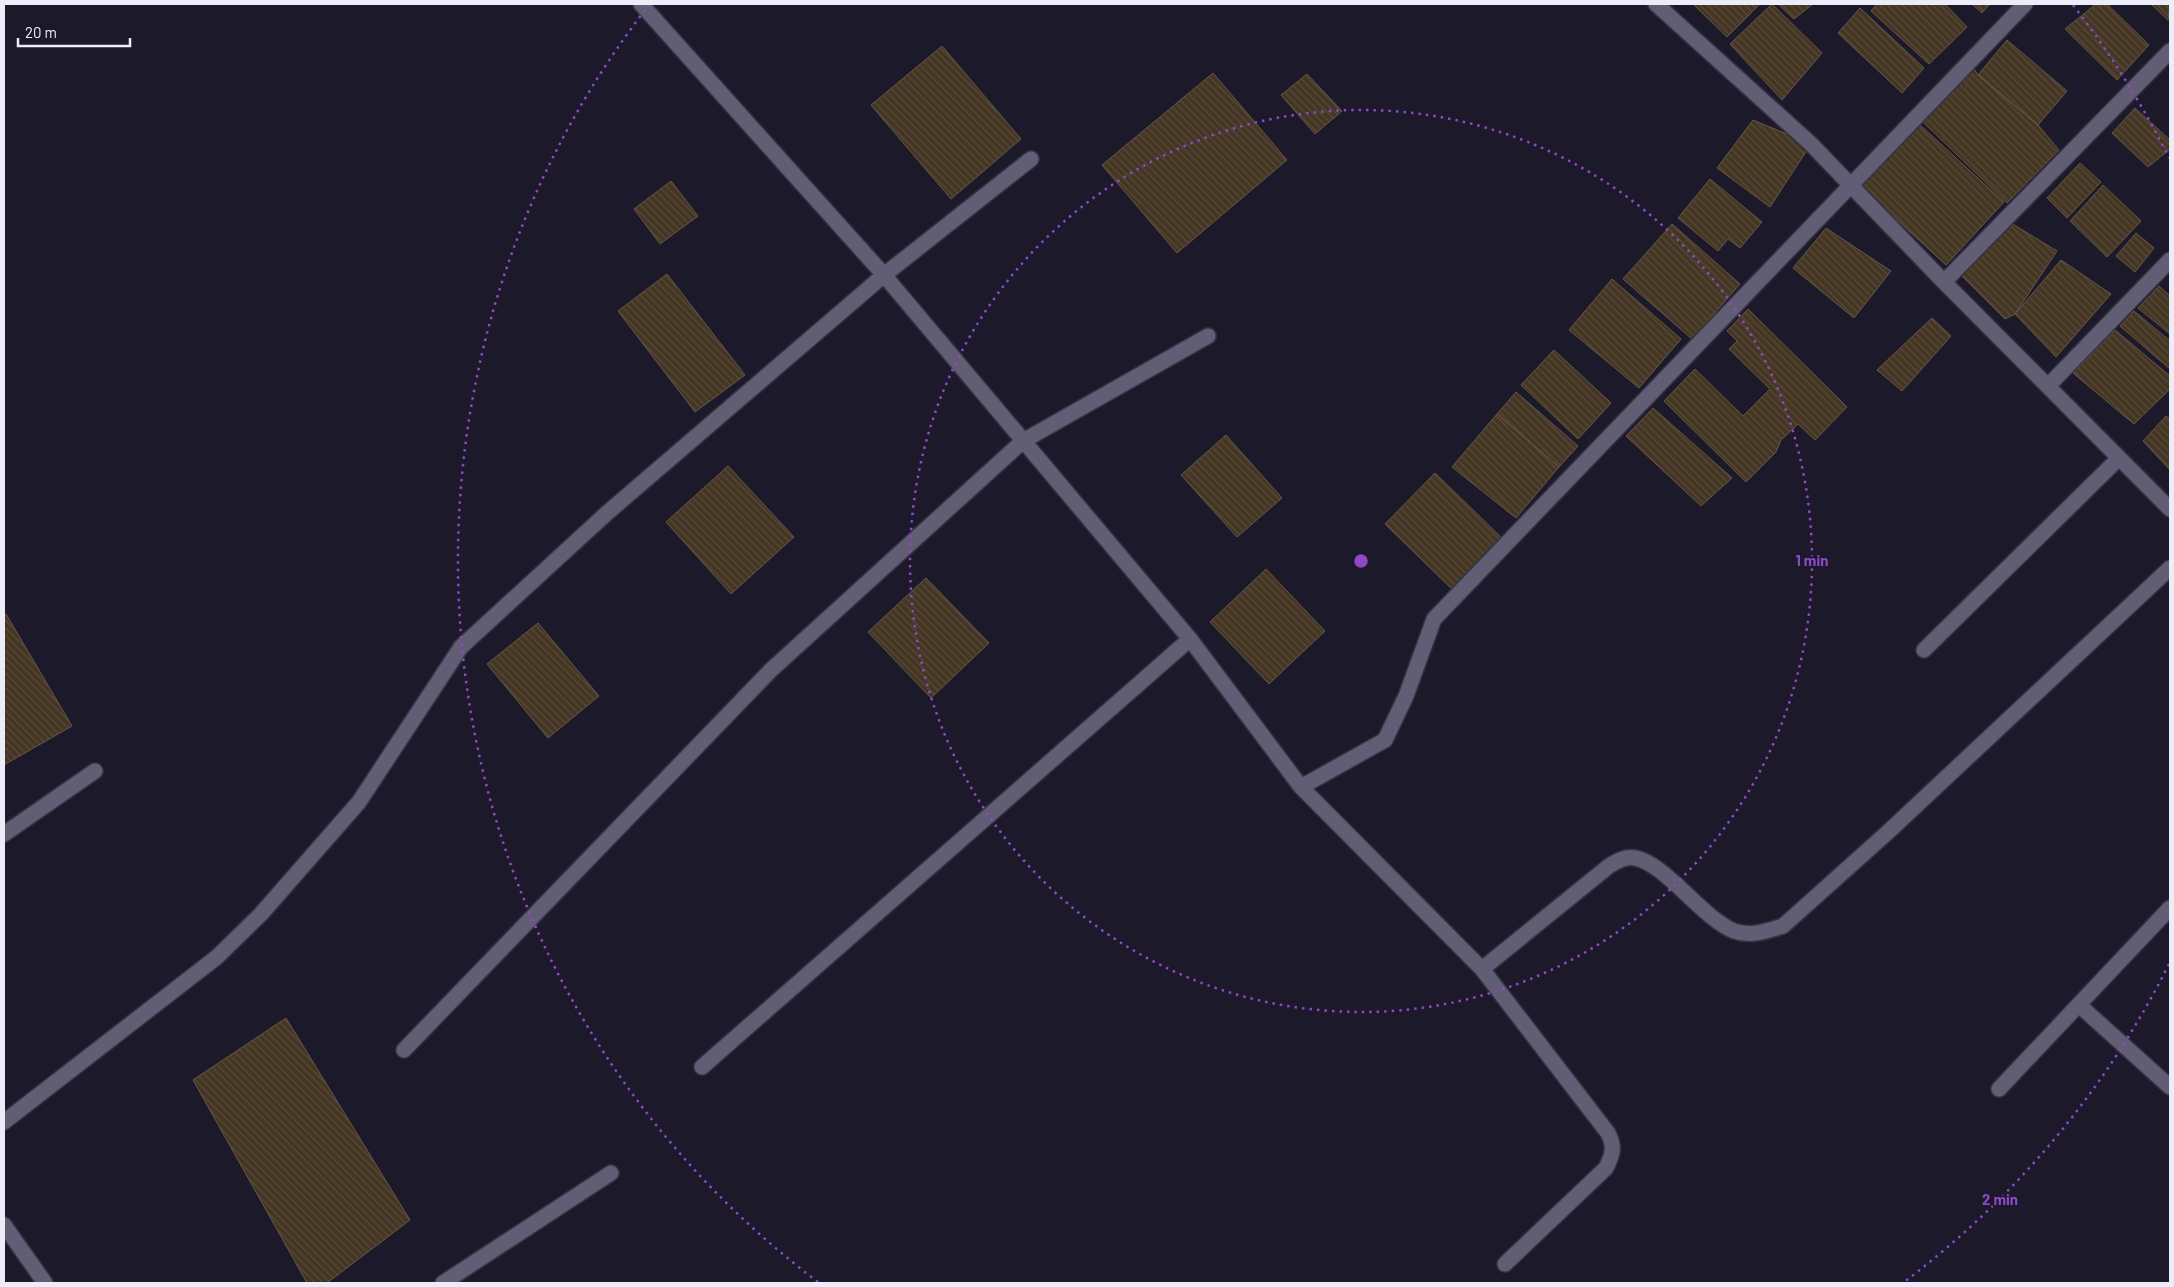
<svg xmlns="http://www.w3.org/2000/svg" width="2174" height="1287" viewBox="0 0 2174 1287" font-family="Barlow,sans-serif">
<defs>
<pattern id="building-back-hatch" width="6" height="6" patternUnits="userSpaceOnUse" patternTransform="scale(1.25)"><rect width="6" height="6" fill="#443623"/><path d="M-1 5l2 2M0 0l6 6M5-1l2 2" fill="none" stroke="#564a39"/></pattern>
</defs>
<rect width="100%" height="100%" fill="#1c192b"/>
<path fill="url(#building-back-hatch)" stroke="#675744" d="M1693,4H1760L1727,37Z
M1772,4L1822,53L1782,100L1730,44Z
M1778,4H1813L1794,19Z
M1877,4H1945L1967,27L1929,64L1871,11Z
M1972,4H1990L1982,13Z
M2096,4H2107L2149,45L2117,80L2065,29Z
M2151,4H2170L2168,20Z
M1860,8L1924,68L1902,93L1838,33Z
M2007,40L2067,91L2038,125L1978,75Z
M942,46L1021,139L951,199L871,105Z
M1974,69L1978,75L2038,125L2059,150L2007,203L1923,122Z
M1213,73L1287,160L1177,253L1102,165Z
M1307,74L1342,111L1315,134L1281,95Z
M2135,108L2170,140V149L2148,167L2112,133Z
M1753,120L1811,144L1770,207L1717,168Z
M1919,124L2004,202L1946,265L1861,187Z
M2080,163L2101,182L2067,218L2047,198Z
M1710,179L1762,222L1740,248L1728,239L1718,251L1678,218Z
M671,181L698,216L660,244L634,209Z
M2103,185L2141,221L2107,257L2070,221Z
M2011,223L2057,251L2015,314L2005,319L1961,275Z
M1672,224L1740,284L1692,339L1623,279Z
M1826,228L1891,271L1854,318L1793,268Z
M2136,233L2154,248L2135,272L2116,256Z
M2061,260L2111,294L2056,357L2015,314Z
M667,274L745,375L695,412L618,311Z
M1612,279L1681,339L1639,388L1569,330Z
M2159,286L2170,296V334L2138,308Z
M1748,309L1847,407L1815,440L1798,424L1781,440L1776,452L1746,482L1664,401L1695,369L1743,416L1770,389L1729,349L1737,341L1727,331Z
M2134,311L2170,341V369L2120,326Z
M1932,318L1951,336L1902,391L1877,370Z
M2115,330L2170,376V389L2134,424L2073,373Z
M1554,350L1611,403L1578,439L1521,385Z
M1516,392L1578,446L1559,467L1497,414Z
M1653,408L1732,478L1701,506L1626,436Z
M1497,414L1559,467L1516,518L1452,467Z
M2166,416L2170,419V470L2143,441Z
M1226,435L1282,498L1237,537L1181,475Z
M728,466L794,537L731,594L666,522Z
M1435,473L1505,541L1455,592L1385,524Z
M1266,569L1325,631L1269,684L1210,622Z
M926,578L989,643L931,698L868,632Z
M6,614L72,726L4,765V615Z
M538,623L599,696L548,738L487,664Z
M286,1018L410,1220L327,1283H307L193,1080Z"/>
<g fill="none" stroke-linecap="round" stroke-linejoin="round">
<g stroke="#353241" stroke-width="18">
<path id="street" d="M641,4L884,275L1190,639L1301,787L1482,969L1608,1133C1615,1147 1613,1154 1606,1168L1505,1264
M1656,4L1811,144L1944,282L2170,509
M1944,282L2170,51
M2048,386L2170,260
M1924,650L2118,459
M1301,787L1385,740L1406,696L1434,619L2025,4
M4,834L95,771
M1482,969L1609,866C1617,861 1626,856 1635,858C1665,863 1703,919 1734,931C1751,937 1767,931 1783,926L1888,832L2170,568
M2079,1005L2170,1087
M404,1050L771,670L1023,441L1208,336
M702,1067L1190,639
M1999,1089L2170,908
M4,1122L217,957L261,914L359,802L461,647L607,513L884,275L1031,159
M4,1225L45,1283
M443,1283L611,1173"/>
</g>
<use href="#street" stroke="#605d74" stroke-width="15"/>
</g>
<g fill="none" stroke="#8c49c8" stroke-width="2.5" stroke-dasharray="2.5 5">
<circle cx="1361" cy="561" r="451"/>
<path d="M2169 964A903 903 0 0 1 1904 1282M818 1282A903 903 0 0 1 649 5M2073 5A903 903 0 0 1 2169 158"/>
</g>
<circle cx="1361" cy="561" r="8" fill="#8c49c8" stroke="#1c192b" stroke-width="2.5"/>
<g font-size="15" text-anchor="middle" font-weight="bold" fill="#8c49c8" stroke="#1c192b" stroke-width="4" stroke-linejoin="round" paint-order="stroke">
<text x="1812" y="566">1 min</text>
<text x="2000" y="1205">2 min</text>
</g>
<rect width="2174" height="1287" fill="none" stroke="#edecf9" stroke-width="10"/>
<path d="M18 38v8h112v-8" fill="none" stroke="#edecf9" stroke-width="2.5"/>
<text x="25" y="38" font-size="15" fill="#edecf9" stroke="#1c192b" stroke-width="4" paint-order="stroke">20 m</text>
</svg>
